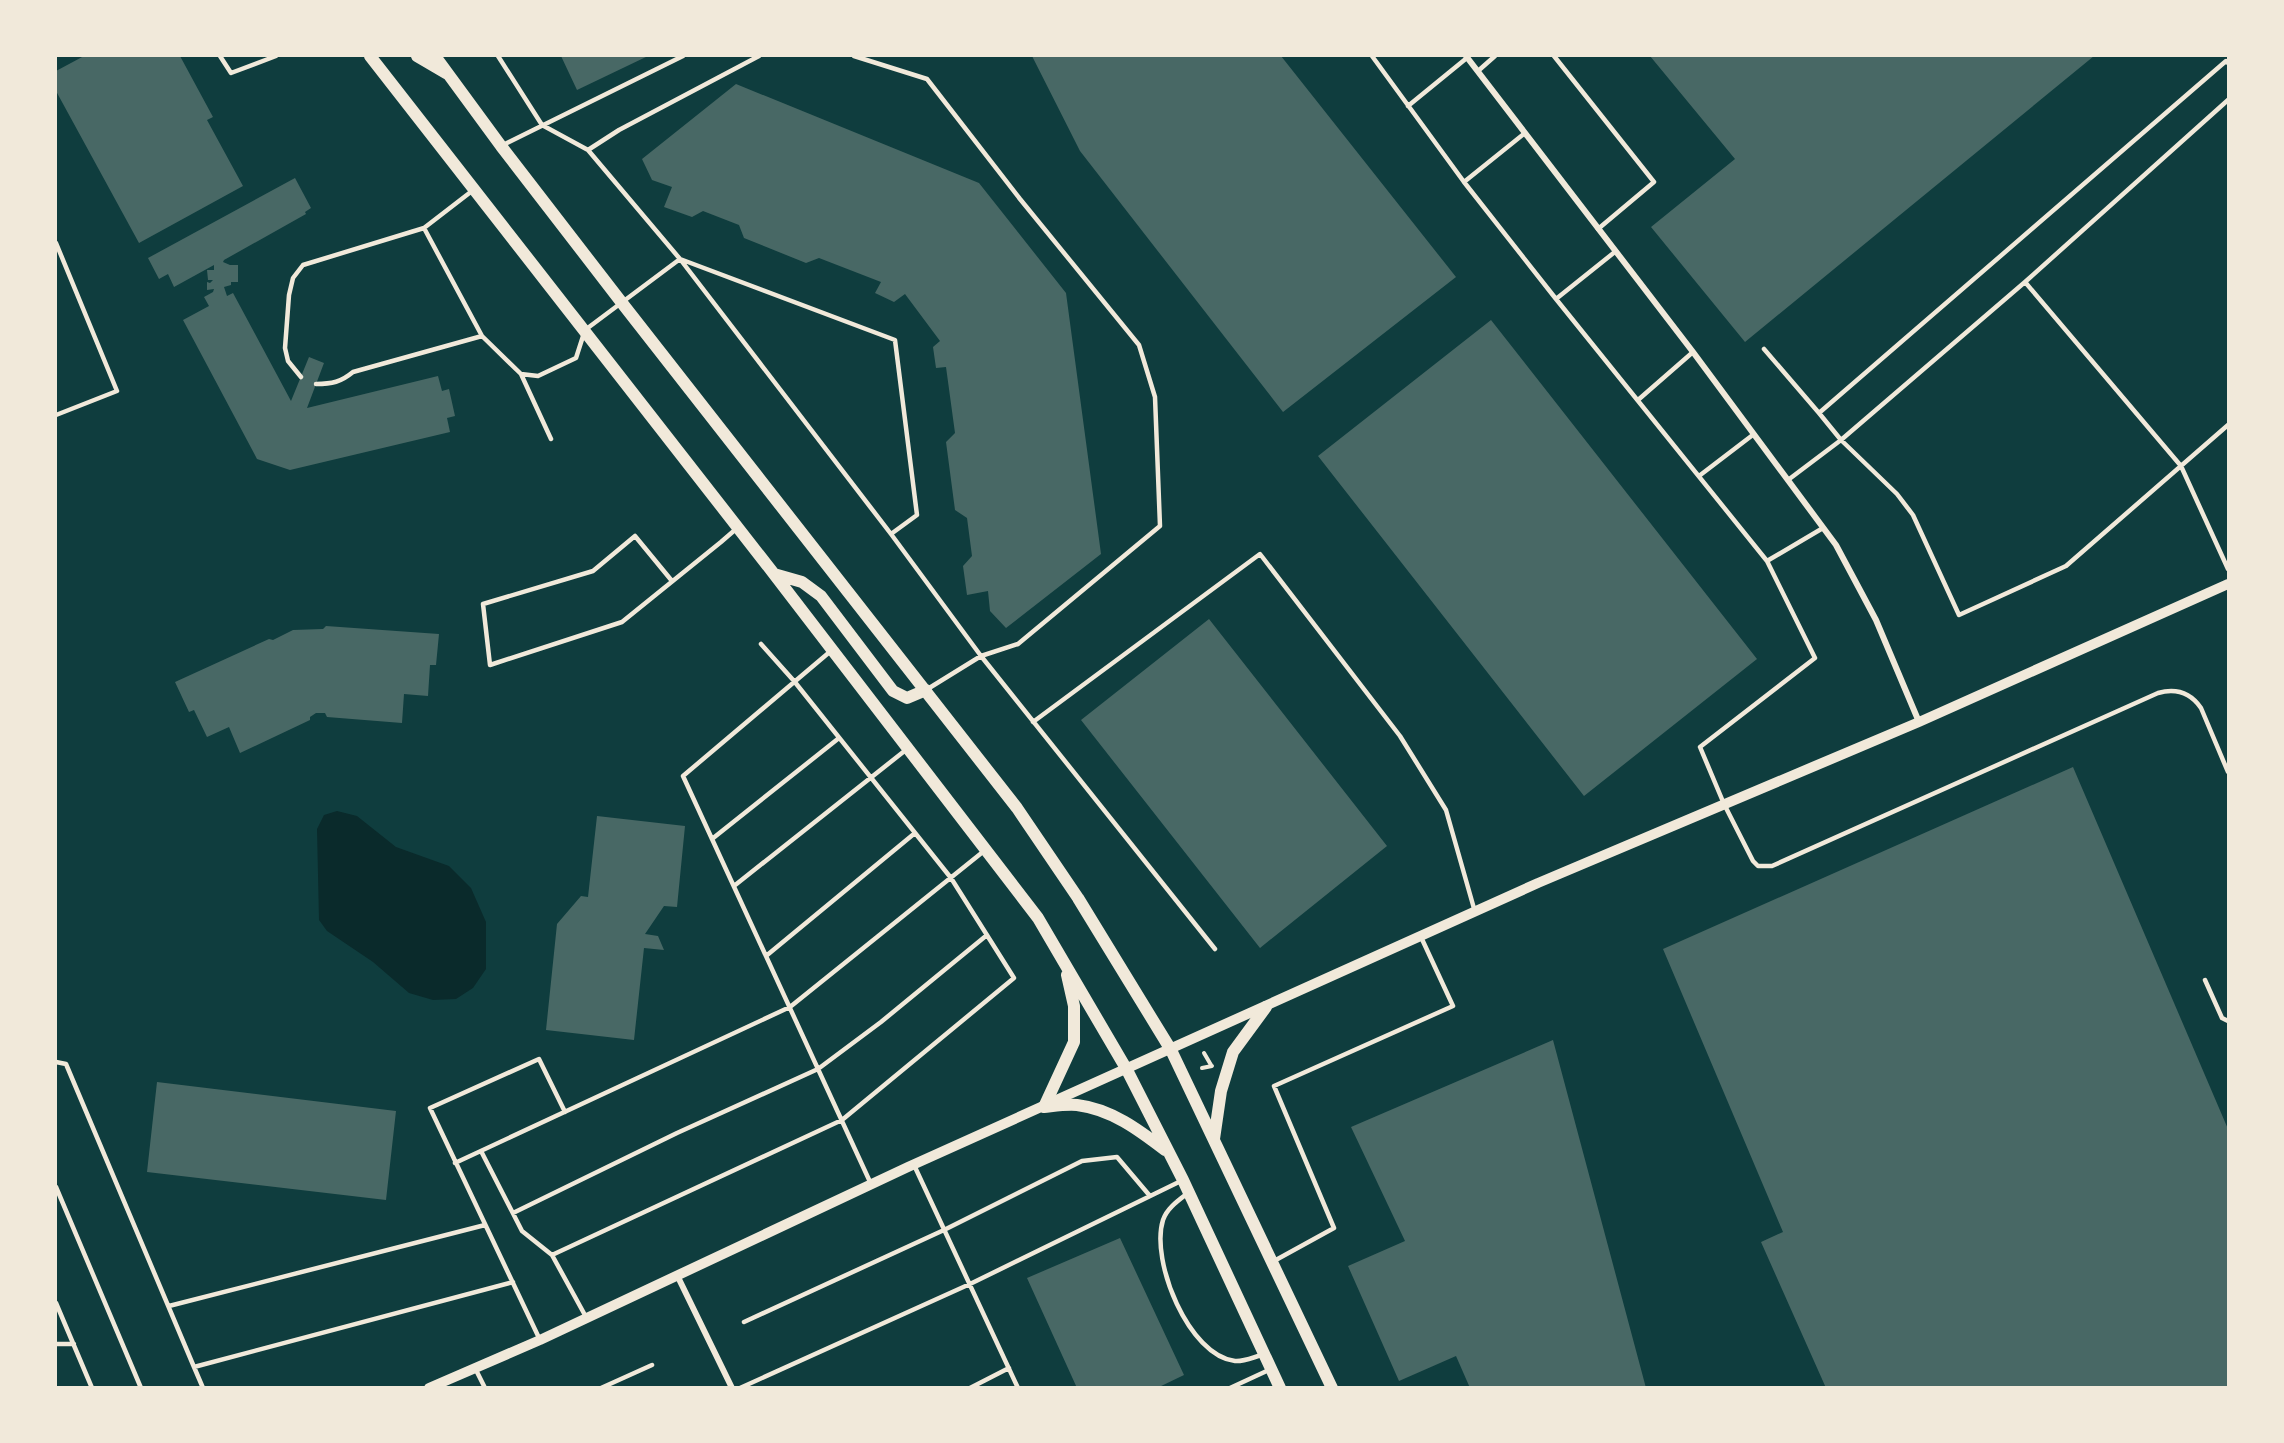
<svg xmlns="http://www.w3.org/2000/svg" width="2284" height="1443" viewBox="0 0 2284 1443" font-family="Bitter,serif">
<rect width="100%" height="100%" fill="#0f3d3e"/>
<path fill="#0a2a2b" d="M337,811L357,816L396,847L449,866L471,888L486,922V969L473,988L456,999L433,1000L409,993L373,962L327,931L319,920L317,829L324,815Z"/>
<path fill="#486865" d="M84,56H180L213,117L207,120L243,186L139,243L56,91V71Z
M561,56H648L577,90Z
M1032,56H1281L1456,277L1283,412L1080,151Z
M1650,56H2094L1745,342L1651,227L1735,159Z
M736,84L979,183L1066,293L1101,554L1006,628L990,611L988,591L967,595L963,566L972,556L967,518L955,510L946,442L955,433L946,367L936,368L933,347L940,341L905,294L894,302L875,293L881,282L819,258L806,263L744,238L739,225L703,211L692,217L664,207L672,187L652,180L642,159Z
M295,178L311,208L305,212L306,214L224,260L223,262L230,265H238V282H231V285L224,287L227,296L233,293L291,401L309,357L324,363L307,408L438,376L442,391L449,389L455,416L447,418L450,432L290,470L257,459L183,320L209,306L204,297L213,292L214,289L207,290V282L210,283L213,280H208L207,270H214V265L174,287L168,274L159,279L148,258Z
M1491,320L1757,659L1584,796L1318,456Z
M1209,619L1387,846L1260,948L1081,720Z
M326,626L439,634L436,665H430L428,696L404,694L402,723L327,717L325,713H316L310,717V720L240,753L229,727L207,737L194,710L189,712L175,682L269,639L273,640L293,630L323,629Z
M2073,767L2228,1129V1388H1826L1761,1242L1783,1232L1663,949Z
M597,816L685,826L677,907L664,906L645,934L658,936L664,950L644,948L634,1040L546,1030L557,924L581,896L588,897Z
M1553,1040L1646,1388H1470L1456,1356L1399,1381L1348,1266L1405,1241L1351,1127Z
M157,1082L396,1111L386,1200L147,1172Z
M1120,1238L1184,1375L1157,1388H1077L1027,1278Z"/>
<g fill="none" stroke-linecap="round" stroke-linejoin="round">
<path stroke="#f1e9da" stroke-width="4" d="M1204,1053L1211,1065
M1202,1068L1212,1066"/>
<path stroke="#f1e9da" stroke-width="4.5" d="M220,56L231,73L276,56
M498,56L542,125L588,150L619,130L759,56
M854,56L927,79L1020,199L1139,345L1155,397L1160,526L1018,644L981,656L926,690
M1372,56L1464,182L1525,133
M1554,56L1654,182L1598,229
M1478,71L1495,56
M2228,100L2025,282L2181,466L2228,569
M1408,106L1468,57
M503,145L683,56
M588,150L680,259L895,340L917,515L891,534
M1464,182L1556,299L1616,251
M56,243L117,391L56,415
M2025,282L1841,440L1819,413L2226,61L2228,63
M1556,299L1767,561L1815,658L1700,747L1724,804L1753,861L1758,866H1772L2158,693C2176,688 2190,692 2201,708L2228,772
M482,336L521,374L538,376L576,358L585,330L680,259L891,534L981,656L1215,949
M1764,349L1819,413
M521,374L551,439
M301,377L288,361L285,348L289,295L293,278L303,265L424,228L472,191
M316,384C332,384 341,382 353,372L482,336L424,228
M1638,400L1693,352
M1699,476L1754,434
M1788,480L1841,440L1897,494L1913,515L1959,615L2066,566L2228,425
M1767,561L1823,528
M672,581L635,536L593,571L483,604L490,665L622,622L721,542L736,529
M832,650L683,776L871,1184
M1033,722L1260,554L1400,736L1446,810L1475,912
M712,839L839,738
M734,886L907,749
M766,956L915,833
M2205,980L2222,1018L2228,1021
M56,1062L66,1064L194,1367L513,1282
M481,1151L522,1231L552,1255
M455,1163L790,1007L984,851
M914,1165L1018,1388
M56,1187L141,1388
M1188,1193C1179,1200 1167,1208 1163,1220C1150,1261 1189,1356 1235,1361C1243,1362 1254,1357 1262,1355
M513,1213L677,1133L818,1069L881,1022L987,935
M1274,1261L1334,1228L1274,1086L1453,1006L1421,937
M56,1303L92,1388
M169,1306L485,1225
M586,1317L552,1255L842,1120L1014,978L951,878L794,681L761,644
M744,1322L944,1230L1082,1161L1117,1157L1150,1196
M540,1340L430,1108L539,1059L565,1112
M56,1344H74
M194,1367L203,1388
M475,1368L485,1388
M601,1388L652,1365
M740,1388L970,1284L1183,1180
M970,1388L1009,1368
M1230,1388L1271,1369"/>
<path stroke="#f1e9da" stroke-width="6" d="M1466,56L1693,352L1836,545L1876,620L1919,722
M677,1275L732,1388"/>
<path stroke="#f1e9da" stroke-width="10" d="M429,1388L540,1340L908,1167L1538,883L1919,722L2228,584"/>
<path stroke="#f1e9da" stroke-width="12" d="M370,56L774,574L1038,918L1127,1070L1183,1180L1280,1388
M417,56L446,73
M435,56L501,146L622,303L1017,808L1078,898L1171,1050L1332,1388
M774,574L802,582L821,596L893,691L907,698L926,690
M1067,975L1074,1006V1042L1044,1107C1054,1106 1066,1104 1077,1105C1111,1109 1139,1130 1165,1150
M1214,1139L1221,1091L1233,1052L1266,1007"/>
</g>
<rect width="2284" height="1443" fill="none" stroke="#f1e9da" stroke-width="114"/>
</svg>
